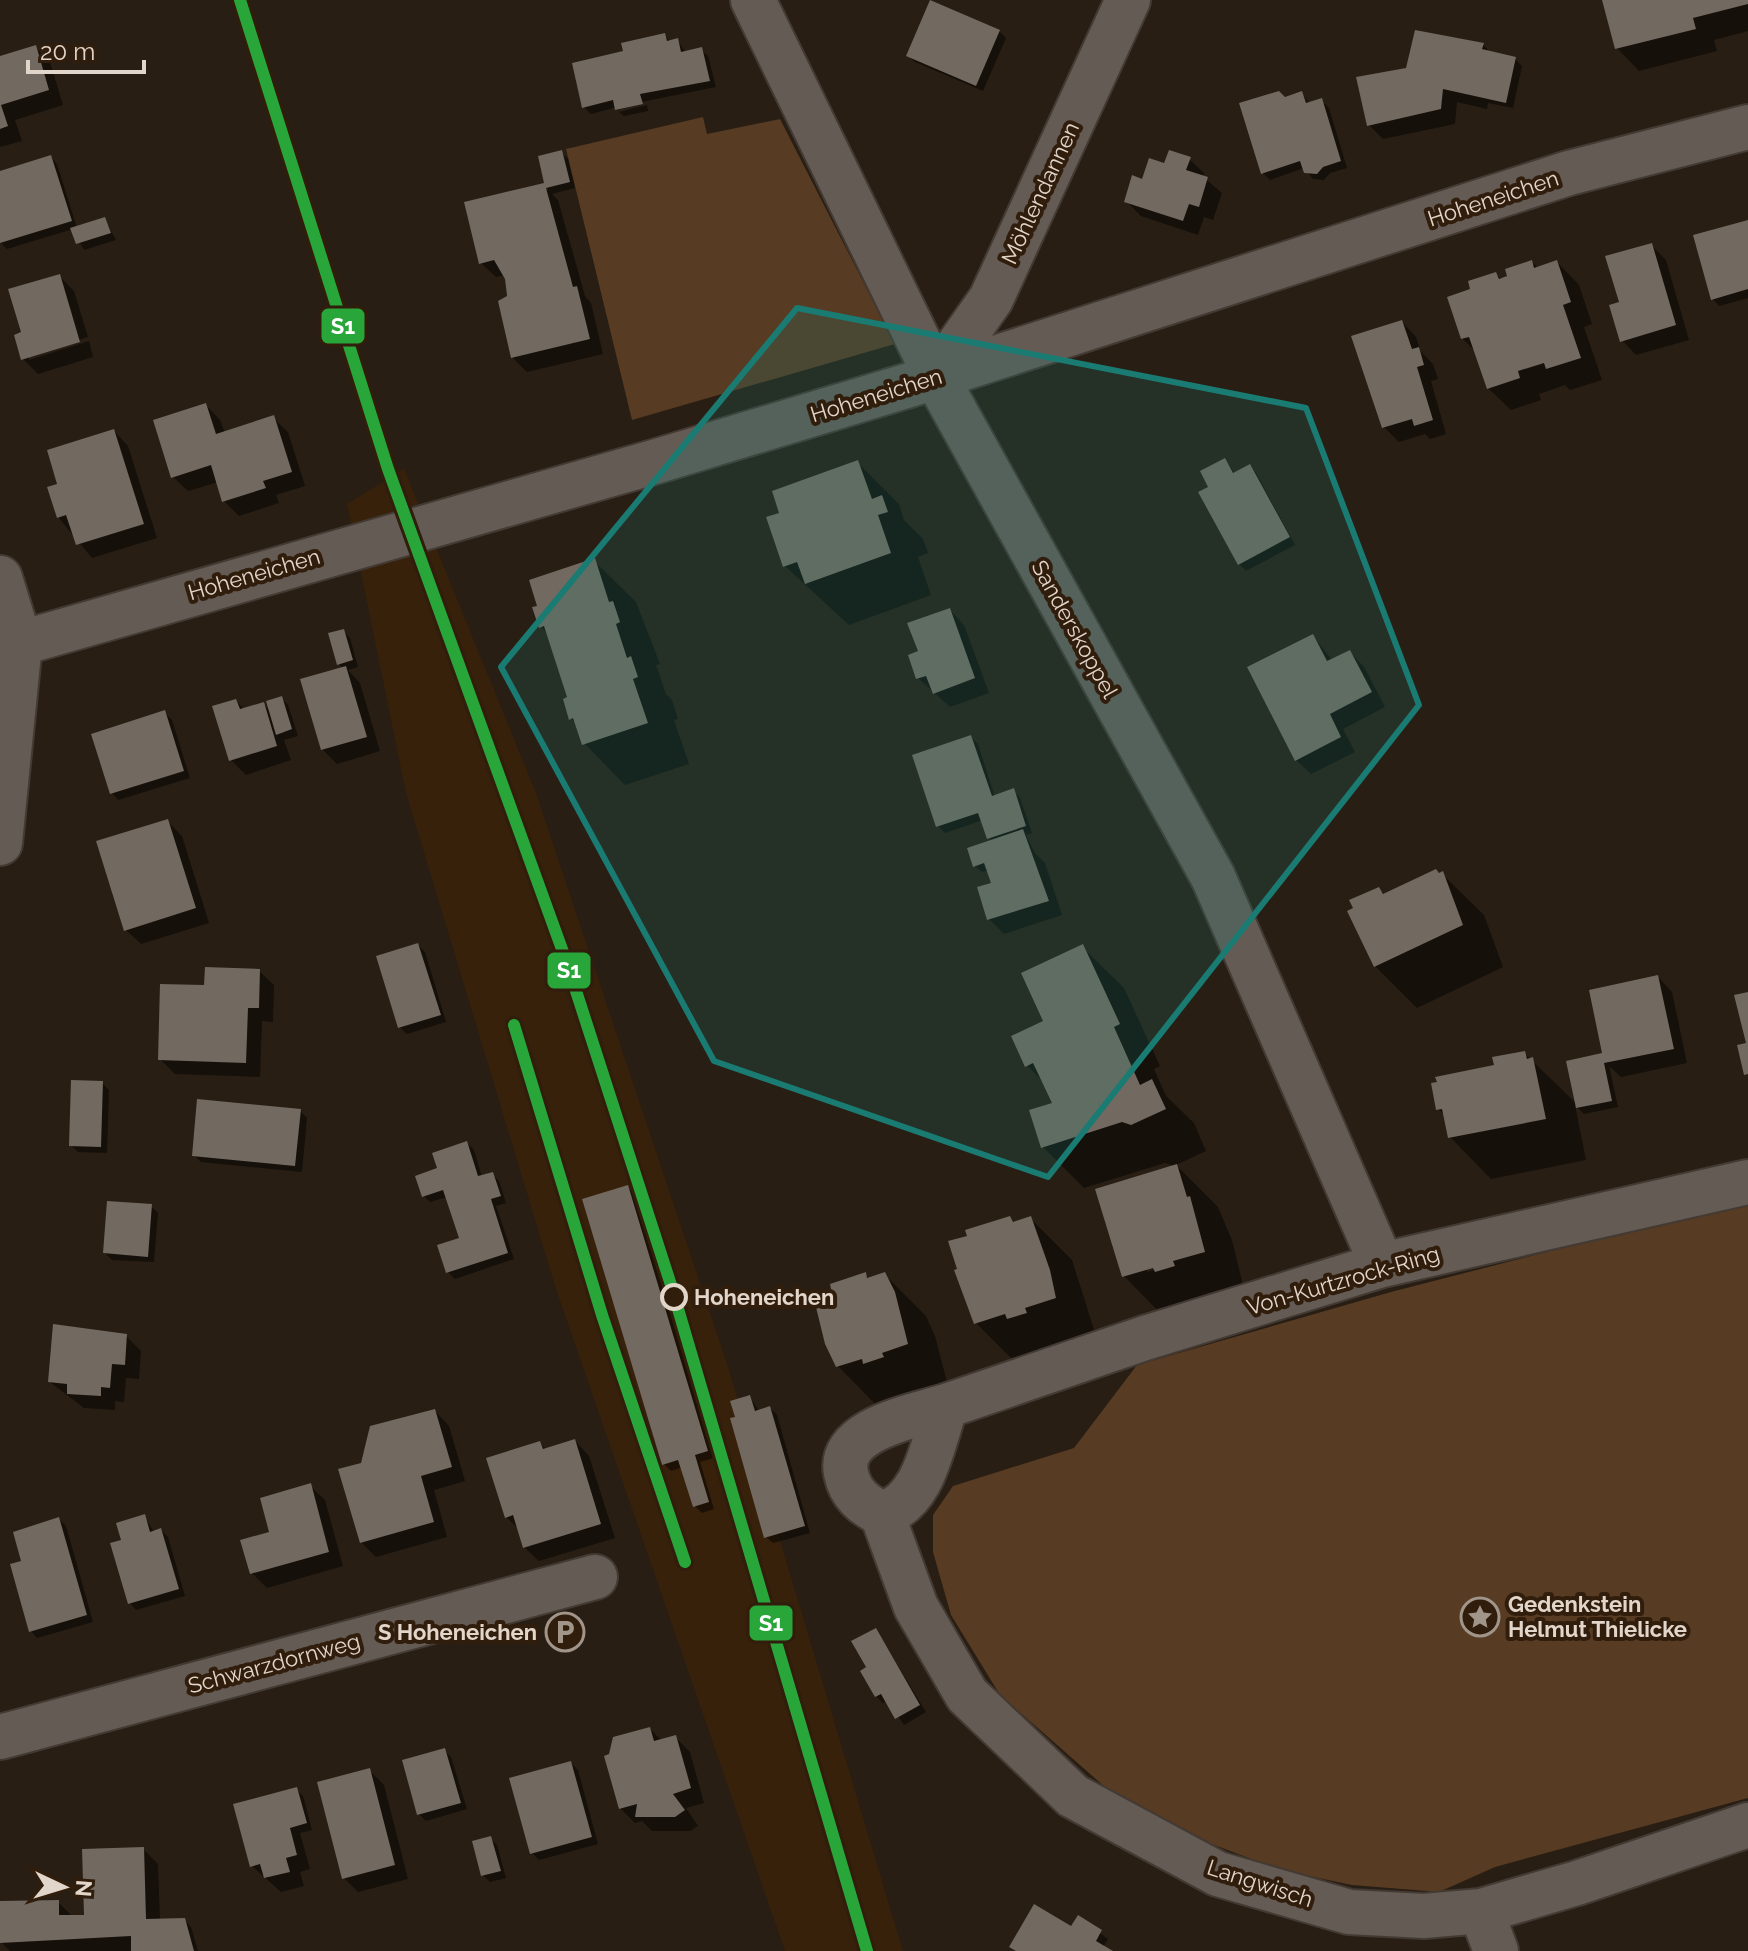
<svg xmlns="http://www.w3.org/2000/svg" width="1748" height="1951" viewBox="0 0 1748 1951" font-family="Raleway,sans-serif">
<rect width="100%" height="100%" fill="#281e14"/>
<path fill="#37210b" d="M404,469L536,793L728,1367L903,1951H785L556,1289L406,793L347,504Z"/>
<path fill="#573b22" d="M703,117L707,134L780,119L895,344L632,420L566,149Z
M1748,1200V1798L1495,1867L1439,1892L1352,1885L1280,1870L1183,1833L1105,1787L1000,1695L951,1615L933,1552V1515L953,1486L1074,1448L1137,1365L1391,1292Z"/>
<path fill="#0007" fill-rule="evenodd" d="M1604,0H1748V31L1714,40L1717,51L1639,71L1617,48Z
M999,31L1006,38L983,91L915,62L908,55Z
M664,35L671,42L678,41L686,53L701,50L708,56L716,87L646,101L619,108V111L617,107L591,114L584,107L626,53Z
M1483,45L1491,53L1515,59L1522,66L1513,108L1488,103L1487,109L1457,102L1455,124L1383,139L1369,125L1408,70Z
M35,47L50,62L63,105L15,120L22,141L0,147V58Z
M1302,94L1310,104L1322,101L1329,108L1347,168L1330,173L1324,180L1313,179L1304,168L1270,180L1263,173L1285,99Z
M647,105L648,111L624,116L619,112Z
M561,152L568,159L575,188L552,194L558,200L585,296L591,303L603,354L527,372L512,357L505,275L496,277L481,263L543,186L548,191L540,158Z
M51,157L57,164L77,228L105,220L116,240L84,250L73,229L7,249L0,242V173Z
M1189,159L1204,173L1203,177L1222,193L1213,220L1204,217L1198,235L1141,216L1126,201L1166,165Z
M1748,222V298L1719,306L1713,299Z
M1651,245L1666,260L1689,340L1636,355L1622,340Z
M1532,262L1538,268L1557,262L1579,285L1592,324L1584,327L1602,380L1570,390L1565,385L1539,394L1541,400L1511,410L1488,388L1476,352L1462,338L1473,290L1496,274L1502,280Z
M59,276L74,291L88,337L29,355V360L89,341L93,357L38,374L23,359V334Z
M1402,322L1416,337L1421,352L1433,364L1438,379L1431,381L1446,434L1430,439L1425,434L1399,442L1384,427Z
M206,405L220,420L225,433L273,418L288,432L305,486L276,495L279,503L239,516L224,501L218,482L188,491L173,477Z
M114,431L128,446L157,538L92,558L58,517L60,486Z
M1225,460L1235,474L1250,466L1256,473L1295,545L1246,571L1239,564L1211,487Z
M857,462L899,504L904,520L923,539L928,553L918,557L931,595L849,625L785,566L782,514Z
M594,561L636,602L660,664L656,665L666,694L672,700L678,719L674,720L689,764L625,785L584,743L578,726L571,718L570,699L549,635L541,627Z
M950,610L964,625L989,693L950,707L918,678L920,652Z
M343,631L350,638L358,667L348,670L360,683L380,751L337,764L322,749L344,669L339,664Z
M1313,636L1333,661L1350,652L1364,667L1385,707L1343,729L1355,752L1311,774L1296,760Z
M281,698L288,705L298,736L284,740L291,760L246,775L231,760L236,701L245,710L263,704L271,712Z
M165,713L172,720L190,778L118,800L112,793Z
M971,737L978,744L995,797L1013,791L1020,798L1032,833L1026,835L1035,853L1045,863L1062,915L1004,934L989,919L994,884L989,870L982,872L975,866L992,842L983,820L945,833L938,826Z
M167,821L182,836L209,923L141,944L126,930Z
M1442,874L1484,915L1503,967L1417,1008L1375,966L1379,889L1385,895Z
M418,945L425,952L446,1022L407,1034L400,1027Z
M1082,947L1124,988L1160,1066L1154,1069L1166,1096L1194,1123L1206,1151L1176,1165L1218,1207L1232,1240L1245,1293L1165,1318L1124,1276L1175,1166L1165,1163L1084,1188L1043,1147L1054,1104L1045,1084L1027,1065ZM1163,1267L1147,1272V1268Z
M259,971L274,985L273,1022L262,1021L260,1077L175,1074L160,1059L206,987Z
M1658,977L1672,992L1687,1063L1621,1077L1609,1066L1618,1107L1584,1114L1575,1105L1586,1160L1491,1179L1450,1137L1446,1116L1438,1109L1496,1067L1524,1053L1577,1104L1604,1055Z
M102,1083L109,1090L107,1153L78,1152L71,1145Z
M300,1111L307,1118L302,1172L201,1162L194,1155Z
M467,1143L474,1150L482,1177L492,1174L499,1181L506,1203L496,1206L514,1259L455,1279L448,1272L461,1239L447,1197L430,1202L424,1196L439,1170Z
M628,1187L634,1194L714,1458L700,1462L714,1509L702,1513L695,1506L683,1467L671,1471L664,1464Z
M151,1206L158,1213L154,1262L112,1260L105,1253Z
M1010,1218L1015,1223L1030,1218L1072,1260L1097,1339L1017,1364L976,1323Z
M884,1274L926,1316L935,1336L948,1386L879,1408L838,1366L865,1275L870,1279Z
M126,1336L141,1351L139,1379L126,1378L124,1402L115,1401V1410L84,1408L50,1382Z
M750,1397L759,1411L770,1408L777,1415L810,1533L773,1543L766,1537L737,1419Z
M435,1411L449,1426L465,1481L434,1490L447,1537L376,1557L361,1542L362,1464Z
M575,1441L589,1456L615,1538L539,1561L524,1547L519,1529L506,1517L540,1443L547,1450Z
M310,1486L325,1500L343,1566L267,1588L252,1573L272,1533Z
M144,1516L154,1532L161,1530L168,1537L185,1596L136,1610L130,1603L123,1541Z
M59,1519L66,1526L93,1622L37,1638L31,1631L23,1562Z
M876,1630L926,1712L904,1725L887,1700L883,1703L876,1696L869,1668Z
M650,1729L662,1741L675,1737L690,1752L704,1803L686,1808L698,1826L690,1831H652L642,1821L635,1823L620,1808Z
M444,1750L451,1757L467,1809L426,1821L419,1814Z
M571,1763L578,1770L598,1844L539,1860L532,1853Z
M369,1770L384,1785L408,1879L358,1892L344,1878Z
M296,1789L303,1796L312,1830L300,1833L310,1869L300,1872L304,1886L281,1892L252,1866Z
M490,1838L497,1845L506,1878L490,1882L483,1875Z
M143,1849L158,1864L160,1921L184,1920L191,1927L198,1951H10L1,1942L0,1903L58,1902L73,1917H86Z
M1079,1918L1108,1939L1103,1947L1109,1951H1016L1072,1929Z"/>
<path fill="#726960" d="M930,0L1000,30L976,86L906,56Z
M1602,0H1748V4L1693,18L1696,29L1615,49Z
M1415,30L1484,43L1482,49L1516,57L1506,103L1443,89L1441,109L1367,126L1356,77L1406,68Z
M665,33L667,41L678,38L681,52L702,47L710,81L640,94L643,104L615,110L613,100L582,108L572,63L623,51L621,43Z
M36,45L49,90L1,105L8,126L0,129V56Z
M1279,91L1285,97L1302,91L1306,103L1322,98L1341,161L1323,167L1317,174L1304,173L1300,161L1261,174L1239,103Z
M562,150L570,182L546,188L573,287L577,286L590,339L511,358L498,301L507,296L505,279L494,260L479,264L464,202L544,183L538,156Z
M1169,150L1191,157L1186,170L1208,177L1199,207L1189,204L1183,221L1124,202L1132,175L1142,179L1149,158L1164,163Z
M51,155L72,221L0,243V171Z
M105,217L111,233L76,244L70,228Z
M1748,220V289L1711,300L1693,235Z
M1652,243L1676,325L1620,342L1609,305L1619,302L1605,256Z
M1532,260L1534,268L1557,260L1571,302L1563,305L1581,358L1546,369L1544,363L1518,371L1520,378L1487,389L1469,337L1461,339L1447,297L1470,289L1468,281L1496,272L1499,279L1507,276L1505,269Z
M60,274L80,342L21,360L14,335L21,332L8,289Z
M1402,320L1412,349L1419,347L1424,365L1417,367L1433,420L1414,426L1412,419L1382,428L1351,336Z
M206,403L216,434L274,415L292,472L263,481L266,488L222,502L211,465L171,478L153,420Z
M114,429L144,524L76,545L66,515L57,518L47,487L57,484L47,450Z
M1225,458L1233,473L1250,464L1290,537L1238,565L1198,492L1208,487L1200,471Z
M858,460L872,499L882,495L888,512L878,515L891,553L805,584L797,562L783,567L766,517L779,513L772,491Z
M595,558L609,602L613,601L620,622L616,624L627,658L631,656L638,677L633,679L648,723L582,745L573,718L569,720L563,699L567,697L544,626L539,628L532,607L537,606L529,580Z
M950,608L975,678L933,694L926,676L916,679L908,655L918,651L907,623Z
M344,629L353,660L337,665L328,633Z
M1313,634L1327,661L1350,650L1372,692L1330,714L1341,737L1295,761L1247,667Z
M346,666L367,737L321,750L300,679Z
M282,696L292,729L276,735L266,701Z
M236,699L240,709L264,702L277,746L229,761L212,706Z
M165,710L184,771L110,794L91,734Z
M971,735L992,796L1014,788L1026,826L987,839L978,813L936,827L912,755Z
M168,819L196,908L124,931L96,841Z
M1023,829L1049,901L987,920L977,887L991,883L984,863L973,867L967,848Z
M1436,869L1439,873L1443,871L1463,925L1374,967L1347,911L1353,908L1349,900L1379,887L1383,894Z
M418,943L441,1015L398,1028L376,956Z
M1083,944L1120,1024L1114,1027L1140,1085L1152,1079L1166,1109L1131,1125L1122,1122L1041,1148L1029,1110L1052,1103L1033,1063L1025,1067L1011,1036L1043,1021L1021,973Z
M205,967L260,969L259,1008H248L246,1063L158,1060L160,984L204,985Z
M1658,975L1674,1049L1604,1063L1612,1101L1576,1108L1566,1061L1602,1053L1589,990Z
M1748,992V1074L1744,1075L1737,1045L1746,1043L1734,995Z
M1525,1051L1527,1059L1533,1057L1546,1119L1448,1138L1442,1109L1436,1110L1431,1083L1437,1082L1435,1077L1494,1065L1492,1057Z
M71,1080L103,1081L101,1147L69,1146Z
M197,1099L301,1109L295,1166L192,1156Z
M467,1141L478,1176L493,1172L501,1196L491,1199L508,1253L446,1273L437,1245L459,1238L443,1190L422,1197L415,1176L437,1168L432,1153Z
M1177,1164L1187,1197L1190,1196L1205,1252L1173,1261L1175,1266L1155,1272L1153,1268L1122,1277L1095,1189Z
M628,1185L708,1451L695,1455L709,1502L693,1507L678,1460L662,1465L582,1199Z
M107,1201L152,1204L148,1257L103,1253Z
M1010,1216L1013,1222L1031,1216L1050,1270L1056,1298L1025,1308L1027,1313L1007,1319L1005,1314L974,1324L954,1270L957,1269L948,1241L967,1236L965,1230Z
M866,1272L867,1278L885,1272L895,1292L908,1344L882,1353L884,1357L863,1364L862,1359L836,1367L825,1344L813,1295L831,1289L830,1284Z
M53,1324L127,1334L125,1365L112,1364L110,1388L101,1387V1396L67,1394V1384L48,1382Z
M750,1395L755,1411L770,1406L805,1526L764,1538L730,1418L735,1417L730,1401Z
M435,1409L452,1467L421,1476L434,1522L360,1543L338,1469L361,1463L370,1426Z
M575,1439L601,1524L523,1548L513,1515L505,1518L486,1458L540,1441L543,1449Z
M311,1483L329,1552L250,1574L240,1540L269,1532L260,1498Z
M145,1514L150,1532L161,1528L179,1589L128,1604L110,1543L121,1540L116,1523Z
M59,1517L87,1615L29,1632L10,1564L21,1561L13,1532Z
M876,1628L920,1705L895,1719L881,1694L875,1697L860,1671L866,1667L851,1641Z
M650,1727L654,1741L676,1735L691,1788L673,1794L685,1810L675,1817H635L637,1804L619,1809L604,1756L609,1754L613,1737Z
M445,1748L461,1803L417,1815L402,1760Z
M571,1761L592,1837L530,1854L509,1778Z
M370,1768L395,1865L342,1879L317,1782Z
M297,1787L307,1823L290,1828L297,1855L286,1858L290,1872L264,1878L260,1864L250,1867L233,1804Z
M491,1836L501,1871L481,1876L472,1841Z
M144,1847L146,1919L185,1918L194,1951H131V1936L0,1943V1901L59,1900V1915H84L82,1849Z
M1034,1904L1071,1926L1078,1915L1102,1930L1096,1941L1113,1951H1016L1009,1947Z"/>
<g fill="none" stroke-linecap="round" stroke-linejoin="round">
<g stroke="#433a33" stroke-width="48">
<path id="minor" d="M753,0L936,377L1213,877L1382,1265
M936,377L991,299L1128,0
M0,578L20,643L0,843
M0,649L654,462L936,377L1569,173L1748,127
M946,1406L1145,1338L1382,1265L1748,1182
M946,1406C932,1444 925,1502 882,1514C864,1505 850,1494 846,1473C837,1429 915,1416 946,1406Z
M882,1514L916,1607L967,1695L1073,1796L1218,1874L1349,1912L1424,1916L1481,1911L1577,1883L1748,1825
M0,1737L595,1577
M1481,1911L1496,1951"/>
</g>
<use href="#minor" stroke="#645b55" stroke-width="44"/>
<g stroke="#301d0c" stroke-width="18">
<path id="rail-1" d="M240,0L388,469L567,963L671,1285L867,1951
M514,1025L602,1315L685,1562"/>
</g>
<use href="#rail-1" stroke="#29a63a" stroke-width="12"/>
</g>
<path fill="#1a7b73" fill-opacity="0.2" stroke="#1a7b73" stroke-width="6" stroke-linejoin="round" d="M797,308L1306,408L1419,705L1048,1177L714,1061L501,667Z"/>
<defs>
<g id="sight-ring" transform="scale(2)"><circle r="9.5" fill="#301d0c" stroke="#a1958a" stroke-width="1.5"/><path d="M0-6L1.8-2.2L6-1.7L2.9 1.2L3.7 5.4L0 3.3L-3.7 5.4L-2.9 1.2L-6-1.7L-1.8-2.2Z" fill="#a1958a"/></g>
<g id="parking-ring" transform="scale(2)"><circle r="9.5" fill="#301d0c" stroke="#a1958a" stroke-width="1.5"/><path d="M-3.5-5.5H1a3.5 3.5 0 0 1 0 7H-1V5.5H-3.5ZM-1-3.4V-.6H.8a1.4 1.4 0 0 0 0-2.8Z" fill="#a1958a"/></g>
</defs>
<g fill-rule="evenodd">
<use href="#sight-ring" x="1480" y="1617"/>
<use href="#parking-ring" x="565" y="1632"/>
</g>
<circle fill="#301d0c" stroke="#e2d5ca" stroke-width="4" cx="674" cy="1297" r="12"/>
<g text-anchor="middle" stroke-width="8" stroke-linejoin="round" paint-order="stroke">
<g font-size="22" fill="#e2d5ca" stroke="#301d0c">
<text transform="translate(1040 193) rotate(-65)" y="8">Möhlendannen</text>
<text transform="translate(1493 198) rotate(-18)" y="8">Hoheneichen</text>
<text transform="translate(876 395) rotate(-17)" y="8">Hoheneichen</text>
<text transform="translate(254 574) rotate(-16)" y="8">Hoheneichen</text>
<text transform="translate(1075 629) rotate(61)" y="8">Sanderskoppel</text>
<text transform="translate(1343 1280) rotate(-16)" y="8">Von-Kurtzrock-Ring</text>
<text transform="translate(274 1663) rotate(-15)" y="8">Schwarzdornweg</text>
<text transform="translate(1260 1883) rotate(18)" y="8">Langwisch</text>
</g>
<g font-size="22" font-weight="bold" fill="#e2d5ca" stroke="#301d0c" text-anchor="start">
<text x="694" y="1305">Hoheneichen</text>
</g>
<g font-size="22" font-weight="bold" fill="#e2d5ca" stroke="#301d0c" text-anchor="start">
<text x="1508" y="1612">Gedenkstein<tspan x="1508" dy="25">Helmut Thielicke</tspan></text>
<text x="537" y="1640" text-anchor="end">S Hoheneichen</text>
</g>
</g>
<g stroke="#301d0c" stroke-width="3">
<rect x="320" y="307" width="46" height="38" rx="8" fill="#29a63a"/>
<rect x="546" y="951" width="46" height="39" rx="8" fill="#29a63a"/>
<rect x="748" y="1604" width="46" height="38" rx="8" fill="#29a63a"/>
</g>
<g font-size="22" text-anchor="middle" font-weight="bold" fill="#fff">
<text x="343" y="334">S1</text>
<text x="569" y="978">S1</text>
<text x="771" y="1631">S1</text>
</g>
<g transform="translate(64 1887) rotate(94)" stroke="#301d0c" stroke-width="6" paint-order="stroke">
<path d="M0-6L14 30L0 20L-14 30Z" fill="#e2d5ca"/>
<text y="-12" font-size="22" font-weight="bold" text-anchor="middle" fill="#e2d5ca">N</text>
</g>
<path d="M28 60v12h116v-12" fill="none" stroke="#e2d5ca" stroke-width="4"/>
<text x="40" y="60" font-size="24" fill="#e2d5ca" stroke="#301d0c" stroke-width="6" paint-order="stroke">20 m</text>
</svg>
